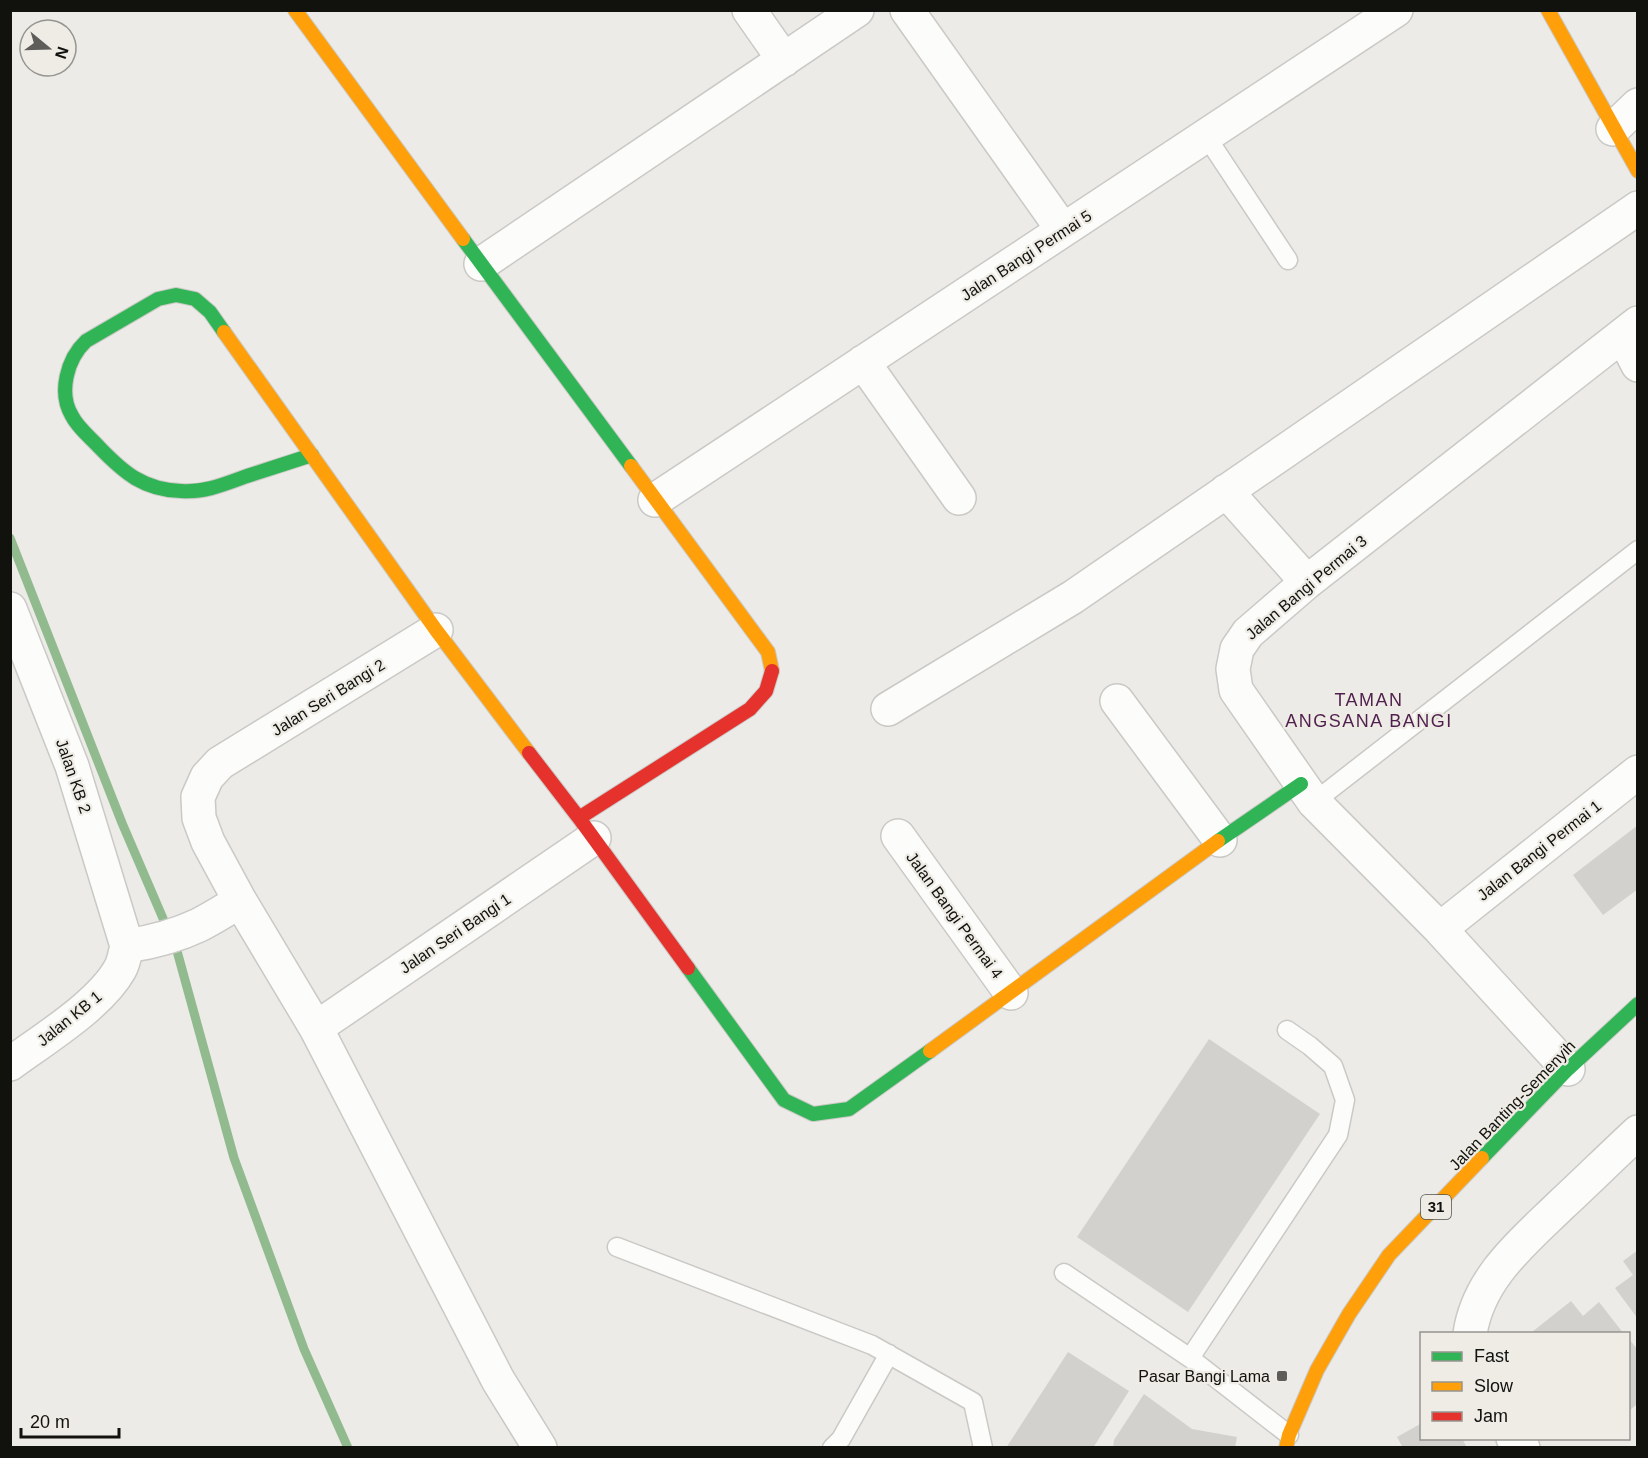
<svg xmlns="http://www.w3.org/2000/svg" width="1648" height="1458" viewBox="0 0 1648 1458" font-family="Arial,sans-serif">
<rect width="100%" height="100%" fill="#ecebe7"/>
<g fill="none" stroke-linecap="round" stroke-linejoin="round">
<path stroke="#91bb8e" stroke-width="9" d="M10,538L122,823L177,951L234,1158L304,1349L348,1448"/>
</g>
<path fill="#d3d1ce" d="M1638,825V889L1603,915L1573,875Z
M1209,1039L1320,1114L1188,1312L1077,1237Z
M1638,1250V1319L1615,1288L1633,1275L1623,1261Z
M1571,1301L1583,1316L1599,1302L1624,1334H1533L1532,1332Z
M1629,1339L1638,1350V1407L1636,1405L1629,1411Z
M1068,1352L1129,1391L1093,1448H1006Z
M1144,1394L1192,1429L1237,1437L1235,1448H1113L1114,1440Z
M1422,1423V1438H1462L1467,1448H1403L1397,1437Z"/>
<g fill="none" stroke-linecap="round" stroke-linejoin="round">
<g stroke="#cac9c6" stroke-width="21">
<path id="lane" d="M1206,136L1288,260
M1314,802L1638,550
M617,1247L872,1345L973,1402L983,1448
M1064,1273L1190,1358L1289,1435
M1190,1358L1338,1135L1345,1100L1333,1066L1310,1046L1287,1030
M832,1448L841,1439L889,1354"/>
</g>
<g stroke="#cac9c6" stroke-width="36">
<path id="street" d="M749,10L784,60
M907,10L1063,230
M1613,129L1638,105
M481,264L857,10
M1623,336L1638,365
M863,362L959,498
M1226,491L1307,582
M655,500L1396,10
M10,609L72,766L127,946
M436,630L220,763L207,777L198,797L199,818L208,842L240,901L316,1028L498,1380L540,1448
M1117,701L1220,840
M888,709L1073,597L1638,208
M898,836L1011,993
M1440,929L1638,772
M316,1028L594,838
M10,1064C44,1039 100,1005 120,969C124,962 125,953 127,946C153,942 176,936 199,925C213,918 227,909 240,901
M1568,1069L1440,929L1314,802L1236,690L1233,669L1237,649L1248,633L1307,582L1638,323
M1470,1334C1478,1278 1523,1242 1561,1205C1587,1181 1612,1156 1638,1132
M1513,1438L1523,1448"/>
</g>
<g stroke="#cac9c6" stroke-width="16">
<path id="fast" d="M463,239L631,466
M224,332L210,312L195,299L176,295L158,299L86,341C67,359 58,393 72,416C78,428 90,437 99,447C124,473 144,490 181,491C204,493 225,484 247,476C269,469 290,462 312,455
M1218,841L1301,784
M688,968L784,1100L813,1114L849,1109L930,1051
M1482,1158L1568,1069L1638,1004"/>
</g>
<g stroke="#cac9c6" stroke-width="16">
<path id="slow" d="M295,10L463,239
M1548,10L1638,171
M224,332L436,630L529,753
M631,466L768,652L772,671
M930,1051L1218,841
M1286,1448L1289,1435L1317,1370L1349,1314L1389,1255L1482,1158"/>
</g>
<g stroke="#cac9c6" stroke-width="16">
<path id="jam" d="M529,753L579,818L688,968
M579,818L750,709L766,691L772,671"/>
</g>
<use href="#lane" stroke="#fcfcfb" stroke-width="18"/>
<use href="#street" stroke="#fcfcfb" stroke-width="33"/>
<use href="#fast" stroke="#30b455" stroke-width="14"/>
<use href="#slow" stroke="#ff9f0a" stroke-width="14"/>
<use href="#jam" stroke="#e5322d" stroke-width="14"/>
</g>
<rect fill="#5e5d5a" stroke="#eeece5" stroke-width="2" x="1276" y="1370" width="12" height="12" rx="3"/>
<g text-anchor="middle" stroke-width="4.5" stroke-linejoin="round" paint-order="stroke">
<rect fill="#eeece5" stroke="#53534e" stroke-width="1.5" x="1421" y="1195" width="30" height="24" rx="4.5"/>
<g font-size="15" font-weight="bold" fill="#11110e">
<text x="1436" y="1212">31</text>
</g>
<g font-size="16" fill="#11110e" stroke="#eeece5">
<text transform="translate(1026 255) rotate(-33)" y="6">Jalan Bangi Permai 5</text>
<text transform="translate(1306 587) rotate(-40)" y="6">Jalan Bangi Permai 3</text>
<text transform="translate(328 697) rotate(-32)" y="6">Jalan Seri Bangi 2</text>
<text transform="translate(74 776) rotate(71)" y="6">Jalan KB 2</text>
<text transform="translate(1539 850) rotate(-38)" y="6">Jalan Bangi Permai 1</text>
<text transform="translate(955 915) rotate(54)" y="6">Jalan Bangi Permai 4</text>
<text transform="translate(455 933) rotate(-34)" y="6">Jalan Seri Bangi 1</text>
<text transform="translate(69 1018) rotate(-39)" y="6">Jalan KB 1</text>
<text transform="translate(1512 1105) rotate(-46)" y="6">Jalan Banting-Semenyih</text>
</g>
<g font-size="16" fill="#11110e" stroke="#eeece5" text-anchor="end">
<text x="1270" y="1382">Pasar Bangi Lama</text>
</g>
<g font-size="18" letter-spacing="1.5" fill="#4f1f4f" stroke="#eeece5">
<text x="1369" y="706">TAMAN<tspan x="1369" dy="21">ANGSANA BANGI</tspan></text>
</g>
</g>
<rect width="1648" height="1458" fill="none" stroke="#11110e" stroke-width="24"/>
<rect x="1420" y="1332" width="210" height="108" fill="#eeece5" stroke="#96948f" stroke-width="1.5"/>
<rect x="1432" y="1352" width="30" height="9" fill="#30b455" stroke="#96948f" stroke-width="1.5"/>
<text x="1474" y="1362" font-size="18" fill="#11110e">Fast</text>
<rect x="1432" y="1382" width="30" height="9" fill="#ff9f0a" stroke="#96948f" stroke-width="1.5"/>
<text x="1474" y="1392" font-size="18" fill="#11110e">Slow</text>
<rect x="1432" y="1412" width="30" height="9" fill="#e5322d" stroke="#96948f" stroke-width="1.5"/>
<text x="1474" y="1422" font-size="18" fill="#11110e">Jam</text>
<g transform="translate(48 48) rotate(109)"><circle r="28" fill="#eeece5" stroke="#96948f" stroke-width="1.5"/>
<path d="M0-4.5L10 22L0 15L-10 22Z" fill="#5e5d5a"/>
<text y="-9" font-size="16" font-weight="bold" text-anchor="middle" fill="#11110e">N</text>
</g>
<path d="M21 1428v9h98v-9" fill="none" stroke="#11110e" stroke-width="3"/>
<text x="30" y="1428" font-size="18" fill="#11110e" stroke="#eeece5" stroke-width="4.5" paint-order="stroke">20 m</text>
</svg>
